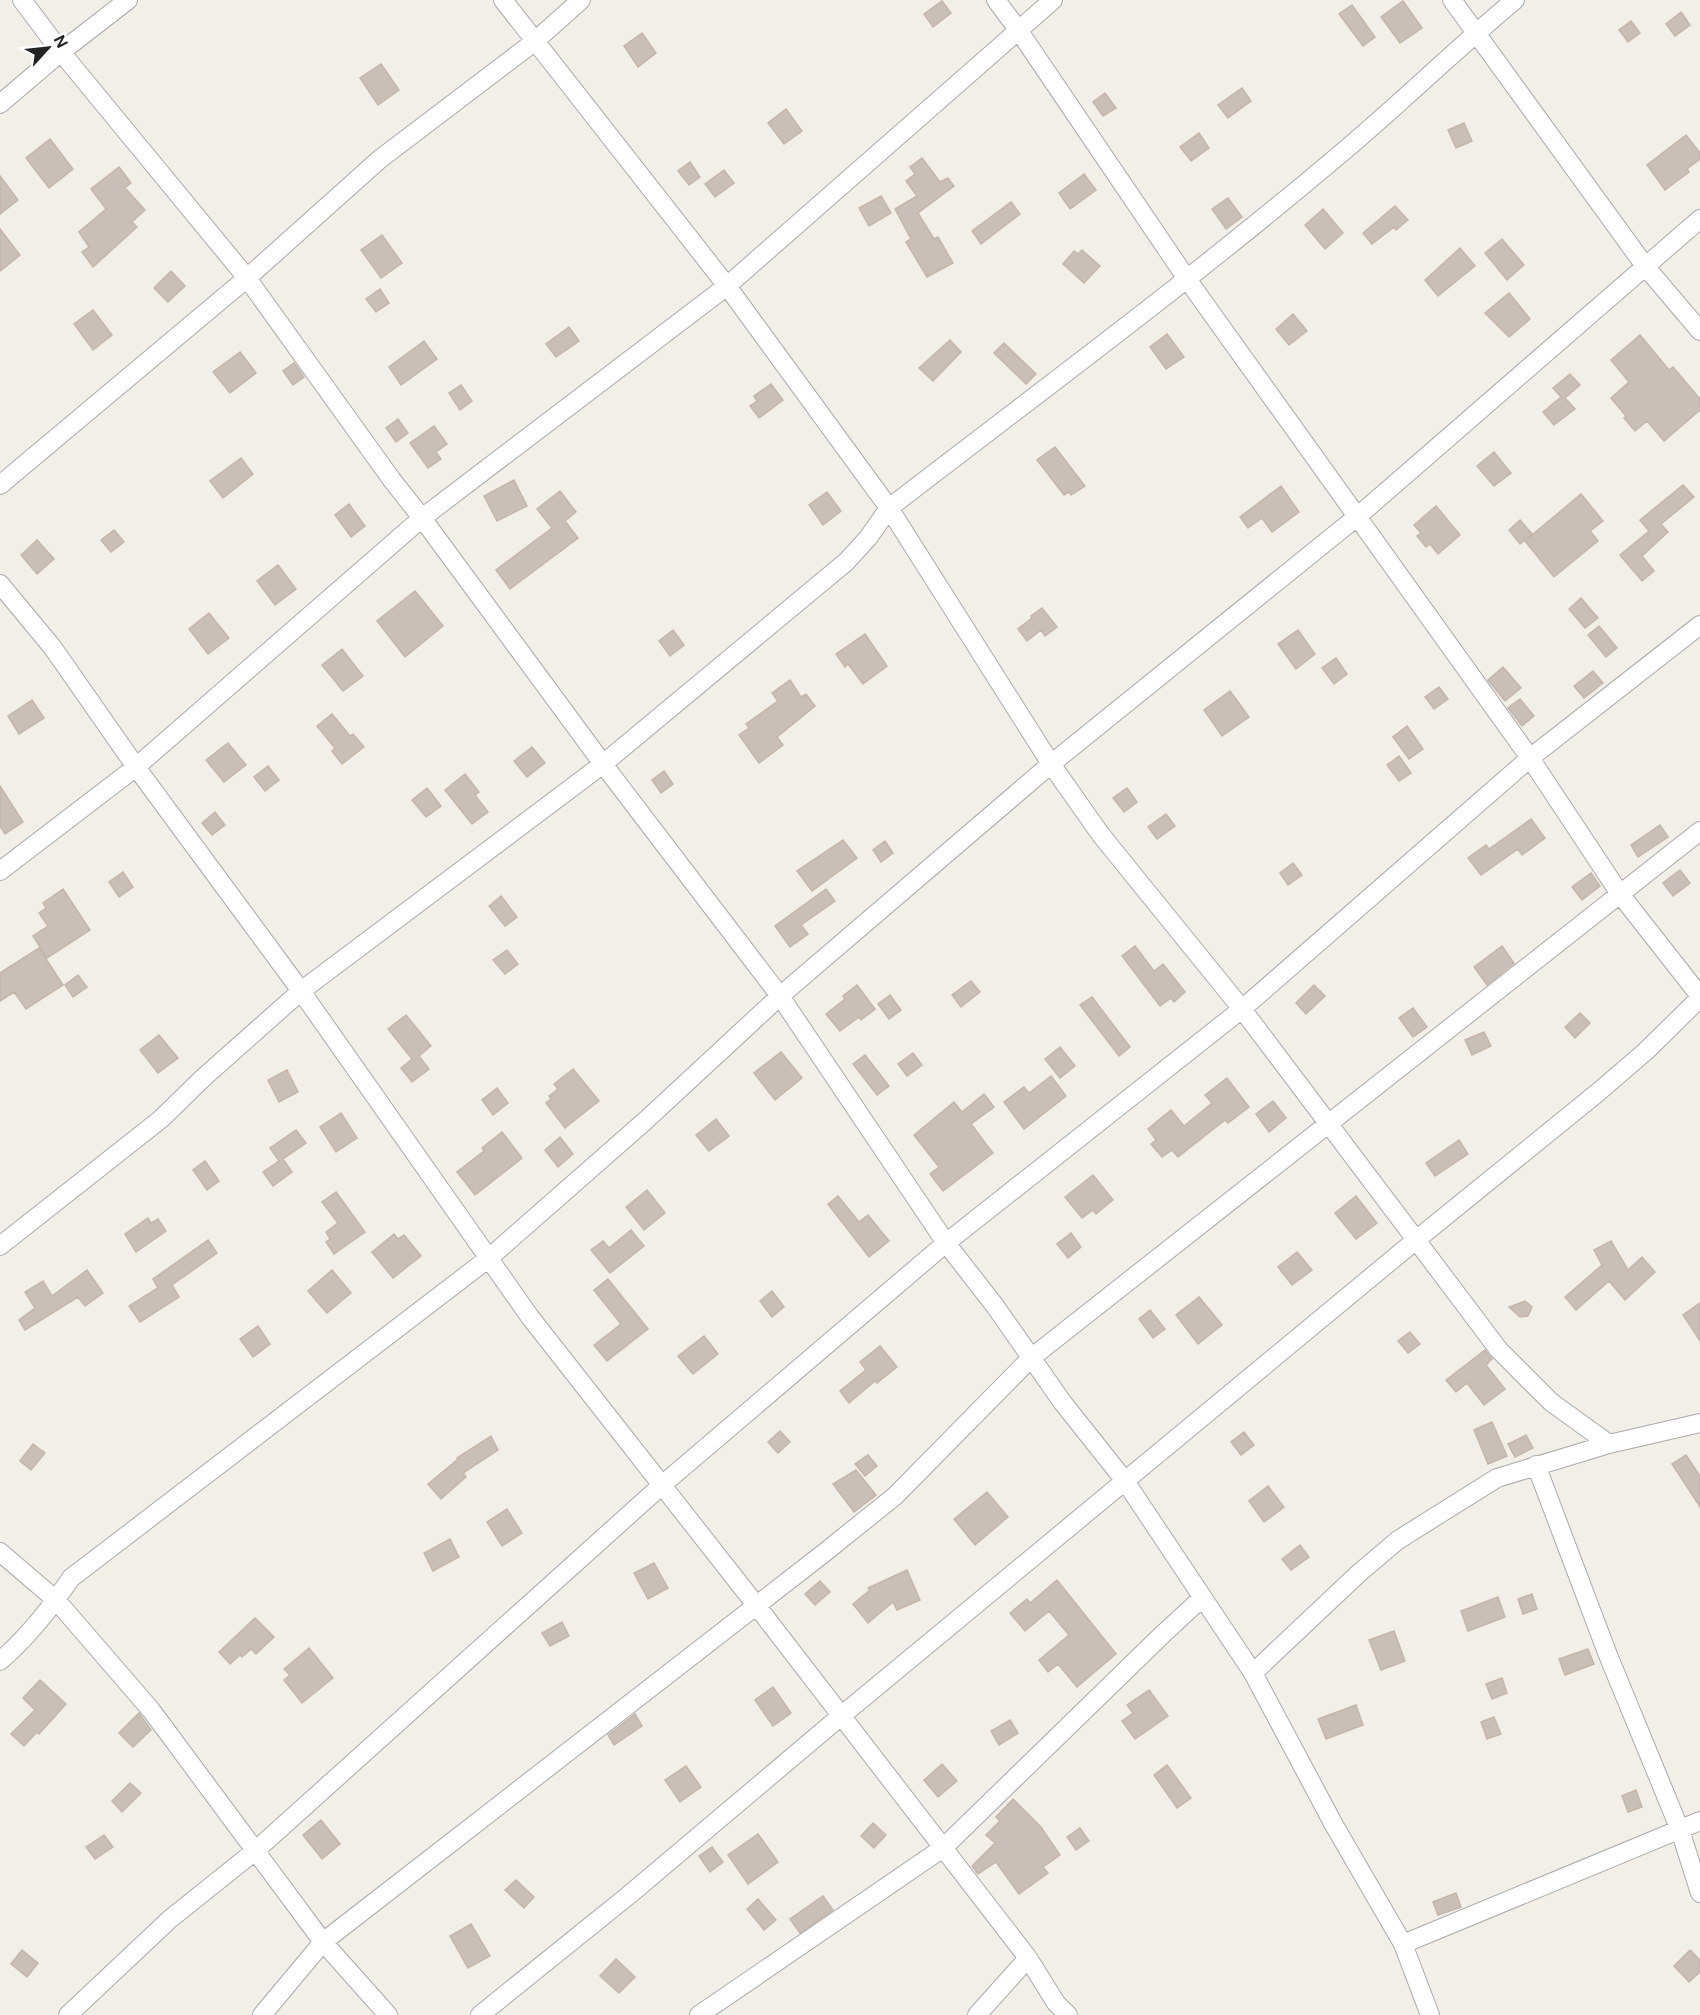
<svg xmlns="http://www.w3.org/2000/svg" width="1700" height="2015" viewBox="0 0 1700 2015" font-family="'DM Sans',sans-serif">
<rect width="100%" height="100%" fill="#f2efe9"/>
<path fill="#c7bfb8" stroke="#c4b6ab" stroke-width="1.5" d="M942,1L951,13L933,27L924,14Z
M1403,1L1422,28L1400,43L1381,17Z
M1352,5L1375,37L1363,46L1339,14Z
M1681,12L1690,25L1675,36L1666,24Z
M1631,21L1640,33L1628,42L1619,30Z
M642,33L656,53L638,67L624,46Z
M381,64L399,90L378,105L360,78Z
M1242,88L1251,101L1228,118L1218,105Z
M1105,93L1116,108L1103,116L1093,102Z
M786,109L802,131L784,144L768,123Z
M1464,123L1472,141L1456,148L1448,130Z
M1199,133L1209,148L1191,161L1180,147Z
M1686,135L1700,153V159L1687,169L1689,172L1665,190L1647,165Z
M50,139L73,169L49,188L26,158Z
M922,158L940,182L948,178L954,186L918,213L934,239L938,237L953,263L927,277L906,242L911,239L895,209L917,196L906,181L915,174L910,167Z
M690,162L700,177L689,185L678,171Z
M119,167L131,183L125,188L145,210L132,222L137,227L93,267L82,252L89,247L79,232L106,209L91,189Z
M724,170L734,183L715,197L705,184Z
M1084,174L1096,190L1070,209L1059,193Z
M0,176L18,200L0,214Z
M881,196L891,213L869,226L859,208Z
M1228,198L1242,217L1226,229L1212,209Z
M1011,202L1020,214L981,244L972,231Z
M1395,206L1408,220L1396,230L1394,227L1372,244L1363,233Z
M1323,209L1343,233L1325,249L1305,225Z
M0,229L20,255L0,271Z
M382,235L402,263L381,278L361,250Z
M1502,239L1524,265L1507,280L1485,253Z
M1460,248L1475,266L1438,296L1425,280Z
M1082,250L1100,266L1084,283L1063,264L1074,251L1078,254Z
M171,271L185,286L168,302L154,288Z
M380,289L389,303L376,312L366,299Z
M1509,293L1530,319L1509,337L1485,313Z
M93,310L112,335L93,350L74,324Z
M1293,314L1307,331L1289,345L1276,329Z
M569,327L579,341L556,357L546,344Z
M1167,334L1184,357L1166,369L1150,347Z
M1640,335L1669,370L1673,367L1700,399V410L1664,441L1647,421L1635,431L1624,418L1626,416L1611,398L1629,382L1611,360Z
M950,340L961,352L933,381L919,368Z
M424,341L437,359L401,385L389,367Z
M1004,343L1036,374L1026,384L994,353Z
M240,352L256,373L230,393L213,372Z
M294,363L304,377L293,385L283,371Z
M1570,374L1580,385L1565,398L1575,409L1554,425L1543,412L1561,397L1553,388Z
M771,384L783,400L759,418L750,406L757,401L754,396Z
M461,385L472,401L460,410L449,393Z
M398,419L408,433L396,442L386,428Z
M434,426L447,444L436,452L441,459L428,468L410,443Z
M1055,447L1085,486L1071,495L1069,492L1064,495L1037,460Z
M1494,452L1511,473L1494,486L1477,466Z
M241,458L253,474L223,498L210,481Z
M514,480L527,506L497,521L484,496Z
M1683,485L1694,497L1661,524L1668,532L1642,556L1654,571L1642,581L1620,555L1649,531L1640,520Z
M1281,486L1299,512L1272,532L1262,518L1248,528L1240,517Z
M560,491L576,512L565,521L578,538L510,589L496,570L552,528L537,509Z
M827,492L841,511L823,525L809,505Z
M1581,494L1603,521L1590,531L1598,541L1554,577L1525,541Z
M349,504L365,526L351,537L335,515Z
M1436,506L1460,535L1438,554L1430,544L1426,547L1417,536L1421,533L1414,525Z
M1520,520L1532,534L1520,544L1509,530Z
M114,530L124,542L111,552L101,540Z
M37,540L54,559L37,574L21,555Z
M278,565L296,589L275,605L257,581Z
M415,591L443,626L405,657L377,621Z
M1581,598L1598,618L1585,628L1569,609Z
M1042,608L1057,627L1045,636L1041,630L1027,641L1018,629L1032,618L1031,616Z
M209,613L229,638L208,654L189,629Z
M1599,626L1617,648L1606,657L1588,635Z
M673,630L684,645L670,656L659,641Z
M1298,630L1315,654L1296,669L1278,644Z
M865,634L887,666L863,684L848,664L845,667L836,654Z
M342,649L363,676L343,691L322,665Z
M1336,658L1347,674L1334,684L1322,668Z
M1503,667L1521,688L1505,701L1488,680Z
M1593,671L1603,683L1584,698L1574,686Z
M790,680L801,697L806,694L815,706L777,737L783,745L759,763L739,735L749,728L746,724L778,701L772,693Z
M1439,687L1448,699L1434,709L1425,697Z
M1230,691L1249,717L1222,736L1204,710Z
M1520,699L1534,716L1522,726L1508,708Z
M32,700L44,718L19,734L8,716Z
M332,714L350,736L353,734L364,747L342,764L332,751L335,748L317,726Z
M1407,726L1423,749L1409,759L1393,737Z
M228,743L246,765L224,782L206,760Z
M532,747L545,763L527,777L514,761Z
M1399,756L1411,773L1399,781L1387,765Z
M268,766L279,780L265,791L254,777Z
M664,771L673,784L661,793L652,780Z
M465,774L479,792L475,795L488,812L472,824L445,790Z
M0,786L23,822L5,834L0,826Z
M427,788L441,806L426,817L412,800Z
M1127,788L1137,802L1124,812L1113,798Z
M215,812L225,825L212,835L202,823Z
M1166,814L1175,826L1157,839L1148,827Z
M1531,819L1545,838L1522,855L1518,849L1481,875L1468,858L1486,845L1489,849Z
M1660,825L1668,837L1638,857L1631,845Z
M843,840L857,858L812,891L797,871Z
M885,841L893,853L881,862L873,850Z
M1293,863L1302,875L1288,885L1280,873Z
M1680,870L1690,883L1673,896L1663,883Z
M123,872L133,887L119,897L109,882Z
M1591,873L1600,886L1582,900L1572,887Z
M63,889L90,930L47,958L33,936L48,926L39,913L46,908L43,903Z
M826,889L835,901L801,925L808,934L790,947L775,926Z
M501,896L517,917L505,926L489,906Z
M1135,946L1154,971L1163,964L1185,992L1174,1002L1171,998L1160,1006L1122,956Z
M1502,946L1514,963L1487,985L1474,967Z
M39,948L63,985L26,1009L14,992L0,1001V973Z
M507,950L518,964L505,974L493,960Z
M78,975L87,987L73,997L65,985Z
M971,981L980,992L961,1007L952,995Z
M857,985L875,1009L861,1020L859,1017L840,1031L826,1014L845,999L843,996Z
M1314,985L1325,996L1306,1014L1296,1003Z
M890,995L901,1010L889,1019L878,1004Z
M1092,997L1130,1047L1119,1056L1080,1005Z
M1413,1008L1427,1027L1413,1037L1399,1018Z
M1580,1013L1590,1023L1575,1038L1565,1027Z
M406,1015L431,1046L419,1056L429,1069L412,1082L401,1068L412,1059L388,1029Z
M1484,1032L1491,1046L1472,1055L1465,1040Z
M159,1035L178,1058L158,1073L140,1050Z
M1060,1047L1075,1066L1060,1078L1045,1059Z
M781,1052L802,1078L775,1100L754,1073Z
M913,1053L922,1065L907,1076L898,1064Z
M865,1055L889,1086L877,1095L853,1064Z
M573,1069L599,1101L565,1128L546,1103L551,1099L549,1096L558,1089L554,1084Z
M287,1070L298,1092L279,1102L268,1080Z
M1051,1076L1066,1096L1024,1129L1004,1102L1024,1087L1029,1093Z
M1227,1078L1249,1107L1228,1123L1225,1120L1178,1157L1172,1150L1162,1157L1151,1144L1156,1140L1148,1129L1171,1110L1184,1126L1212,1103L1205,1095Z
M497,1088L508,1103L493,1115L482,1100Z
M984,1094L994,1107L971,1124L993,1153L943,1191L930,1174L939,1167L914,1135L954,1102L962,1112Z
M1273,1101L1286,1118L1269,1132L1256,1114Z
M341,1113L357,1138L336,1152L320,1127Z
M716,1119L729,1136L709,1151L696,1135Z
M296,1130L306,1143L283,1159L292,1172L273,1186L263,1172L279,1161L270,1148Z
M502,1132L522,1158L475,1195L457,1172L484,1151L482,1148Z
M560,1137L573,1154L558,1167L545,1150Z
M1459,1140L1468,1154L1435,1176L1426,1163Z
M205,1161L219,1181L207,1190L193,1170Z
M1093,1175L1113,1200L1096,1214L1093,1210L1082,1218L1065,1197Z
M647,1190L665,1213L644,1230L626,1207Z
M336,1192L365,1232L334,1254L326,1242L330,1239L326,1232L338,1223L322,1202Z
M838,1196L859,1222L868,1215L889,1241L869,1257L828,1204Z
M1356,1196L1377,1223L1356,1239L1335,1213Z
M148,1218L151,1223L158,1219L166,1231L136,1252L125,1234Z
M631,1230L644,1246L610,1273L591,1250L603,1241L609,1248Z
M1071,1233L1081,1247L1068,1258L1057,1244Z
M394,1234L398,1239L404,1235L421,1256L393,1278L372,1252Z
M208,1240L217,1253L172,1285L179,1297L140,1322L129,1306L158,1288L153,1279Z
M1611,1241L1628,1270L1642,1257L1655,1272L1625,1300L1609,1281L1576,1310L1565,1297L1602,1265L1594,1250Z
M1297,1252L1312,1270L1292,1285L1278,1267Z
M87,1270L103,1293L85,1306L78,1297L25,1330L19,1320L35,1308L25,1292L43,1281L52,1296Z
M332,1270L351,1293L327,1313L308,1291Z
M608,1279L648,1329L607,1361L594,1345L621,1324L594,1290Z
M772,1291L784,1307L772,1317L760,1301Z
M1199,1297L1222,1325L1198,1344L1176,1315Z
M1525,1301L1532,1307L1528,1316L1520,1317L1509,1307Z
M1700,1303V1341L1683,1315Z
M1150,1310L1165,1329L1153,1338L1139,1319Z
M258,1326L270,1344L253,1357L240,1339Z
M1410,1332L1420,1344L1408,1353L1398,1341Z
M704,1336L718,1354L693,1374L678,1356Z
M880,1346L897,1367L877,1383L875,1381L849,1403L840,1391L866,1370L860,1362Z
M1485,1350L1492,1359L1486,1365L1505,1389L1484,1405L1467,1383L1456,1392L1446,1380Z
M1492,1422L1507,1456L1488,1464L1474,1430Z
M780,1431L790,1442L778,1453L768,1442Z
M1244,1432L1254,1445L1241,1455L1231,1442Z
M1526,1435L1533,1448L1515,1457L1508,1444Z
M491,1436L498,1450L463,1473L466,1477L441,1499L428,1484L458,1459L457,1458Z
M33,1444L45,1453L31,1470L20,1461Z
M868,1455L877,1466L865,1476L855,1464Z
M1686,1455L1700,1476V1507L1672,1464Z
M856,1470L876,1495L854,1512L833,1484Z
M1268,1486L1284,1507L1264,1522L1249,1501Z
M987,1492L1008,1517L975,1545L954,1519Z
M507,1509L522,1533L502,1546L487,1522Z
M450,1539L459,1557L433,1571L424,1553Z
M1300,1545L1309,1557L1291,1570L1282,1559Z
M654,1563L668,1588L648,1599L634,1573Z
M907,1570L920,1600L897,1610L893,1602L868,1623L853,1604L870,1590L868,1588Z
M1057,1580L1116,1654L1077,1687L1058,1664L1048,1672L1039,1660L1069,1635L1049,1611L1025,1631L1010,1613L1027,1599L1030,1603Z
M820,1581L830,1592L815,1605L805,1594Z
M1532,1594L1537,1609L1523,1614L1518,1599Z
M1498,1597L1505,1617L1468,1631L1461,1611Z
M255,1618L274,1637L256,1654L251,1649L242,1657L240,1655L230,1664L219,1652Z
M562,1622L569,1636L550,1646L542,1633Z
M1394,1631L1405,1661L1381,1670L1369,1640Z
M309,1648L333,1678L302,1703L284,1680L290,1675L284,1669Z
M1588,1649L1594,1664L1565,1675L1559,1659Z
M1502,1678L1507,1693L1492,1699L1486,1684Z
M40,1680L66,1704L39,1734L37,1732L24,1746L11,1734L35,1710L23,1698Z
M773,1687L791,1713L773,1726L755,1700Z
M1149,1690L1168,1716L1135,1739L1122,1721L1133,1713L1127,1705Z
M1356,1705L1363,1725L1326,1739L1318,1719Z
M139,1713L151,1730L133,1747L119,1733Z
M635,1714L642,1726L614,1745L608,1735Z
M1494,1717L1501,1734L1487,1739L1481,1722Z
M1010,1720L1018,1733L999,1745L991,1731Z
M942,1764L957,1781L938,1797L924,1780Z
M1167,1765L1191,1798L1177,1808L1154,1775Z
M686,1766L701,1787L680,1802L665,1780Z
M130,1783L141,1793L122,1812L112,1801Z
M1636,1790L1642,1807L1628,1812L1622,1796Z
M1013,1799L1041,1827L1060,1855L1043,1867L1048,1873L1019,1894L996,1862L978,1874L972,1866L995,1843L986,1835L1000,1821L996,1817Z
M321,1820L340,1844L322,1859L303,1835Z
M873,1823L886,1835L874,1848L861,1836Z
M1080,1828L1089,1841L1076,1850L1067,1837Z
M758,1834L778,1862L748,1884L728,1855Z
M104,1835L113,1847L95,1859L86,1847Z
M712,1847L723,1862L710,1872L699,1856Z
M516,1880L534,1897L524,1908L505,1890Z
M1456,1893L1461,1907L1438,1915L1433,1902Z
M823,1896L833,1910L800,1933L790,1919Z
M758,1899L776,1920L764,1930L747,1909Z
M471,1924L490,1956L468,1968L450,1936Z
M22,1950L38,1963L27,1977L11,1964Z
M1690,1950L1700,1960V1972L1689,1982L1674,1966Z
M616,1959L635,1977L619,1993L600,1976Z"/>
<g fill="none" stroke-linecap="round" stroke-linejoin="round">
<g stroke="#a9a9a9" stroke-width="20">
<path id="minor" d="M22,0L61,52L247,278L392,480L422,518L603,764L780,996L946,1243L995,1306L1063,1403L1125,1481L1253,1673L1334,1825L1403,1944L1430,2015
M503,0L727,286L889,508L1051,764L1101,835L1242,1009L1499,1350L1551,1402L1609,1444
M996,0L1019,31L1187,279L1530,758L1620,894L1700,996
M1452,0L1645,266L1700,331
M0,104L61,52L128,0
M0,485L247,278L380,159L534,42L581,0
M0,584L53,648L136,767L301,991L530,1317L756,1605L1028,1958L1056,2003L1068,2015
M0,871L136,767L422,518L727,286L1053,0
M0,1246L161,1119L203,1078L301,991L603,764L846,562L868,538L889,508C1042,390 1198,275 1345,150C1403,101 1457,48 1515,0
M1536,1465L1608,1655L1680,1830L1700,1893
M0,1552L56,1600L151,1710L323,1942L388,2015
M0,1661C28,1637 50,1609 71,1578L489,1258L645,1121L780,996L1051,764L1358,516L1700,219
M1253,1673L1358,1574L1398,1540L1497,1478L1609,1444L1700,1423
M1403,1944L1700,1821
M68,2015L170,1919L255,1851L662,1485L946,1243L1242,1009L1530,758L1700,625
M262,2015L323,1942L824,1553L895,1496L1031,1358L1700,831
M480,2015L629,1895L841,1716L1416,1240L1596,1094L1646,1051L1700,998
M699,2015L943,1848L1162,1635L1202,1598
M977,2015L1028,1958"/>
</g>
<use href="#minor" stroke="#fff" stroke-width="18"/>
</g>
<g transform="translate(48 48) rotate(63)" stroke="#ffffff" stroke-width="4.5" paint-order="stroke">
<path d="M0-4.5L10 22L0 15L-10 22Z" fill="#222222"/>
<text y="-9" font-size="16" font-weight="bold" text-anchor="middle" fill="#222222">N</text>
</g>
</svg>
